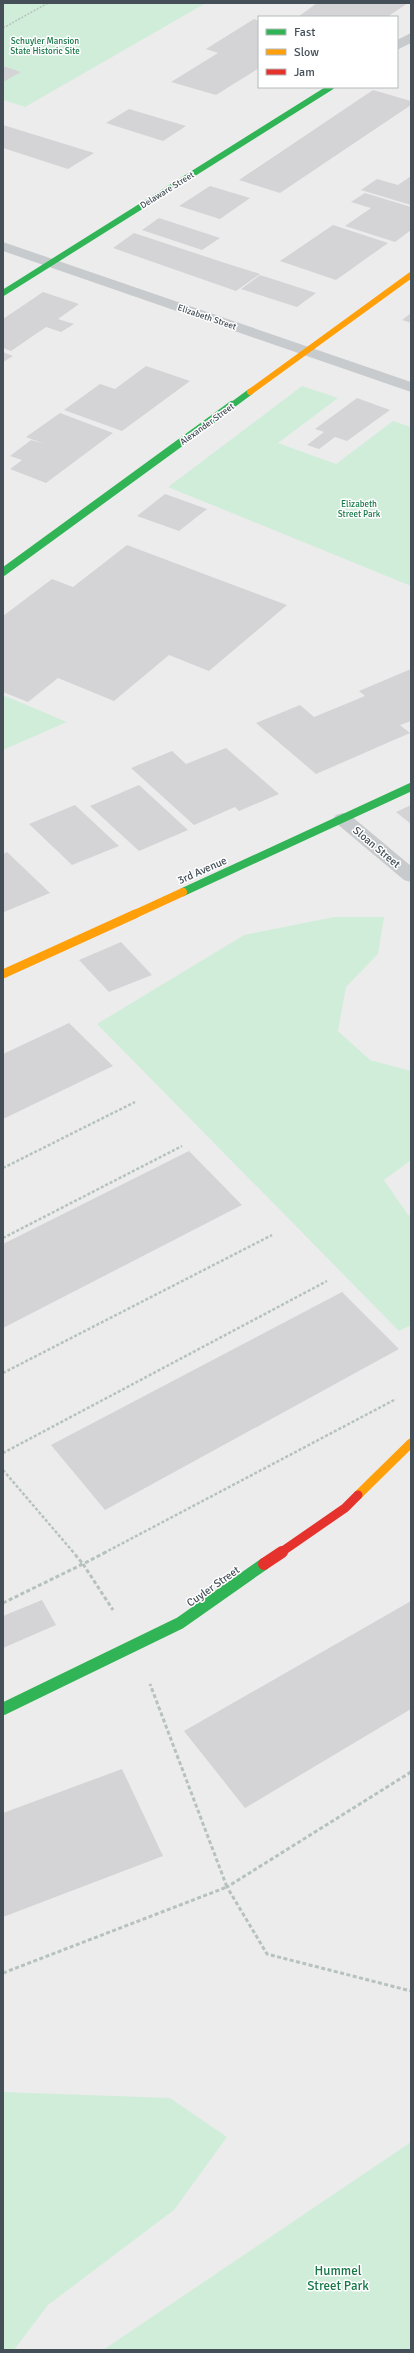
<svg xmlns="http://www.w3.org/2000/svg" width="414" height="2353" viewBox="0 0 414 2353" font-family="Signika,sans-serif">
<rect width="100%" height="100%" fill="#edecec"/>
<path fill="#d0edda" d="M3,3H206L25,107L3,100Z
M302,386L338,398L278,443L336,464L393,421L411,427V586L168,487Z
M3,695L67,722L3,750Z
M334,917H384L378,954L346,987L338,1031L370,1060L411,1071V1160L384,1180L408,1215L411,1216V1325L399,1331L97,1024L244,935Z
M3,2092L170,2098L227,2137L174,2210L48,2305L14,2350H3Z
M411,2142V2350H103Z"/>
<path fill="#d4d4d6" d="M317,3H408L387,17H298Z
M254,19L259,21V68L216,95L171,82L218,53L206,49Z
M3,66L21,72L3,82Z
M373,90L411,101V105L280,193L239,180Z
M129,109L186,126L163,141L106,123Z
M3,125L94,153L68,169L3,148Z
M411,176V205L361,190L377,179L398,185Z
M210,186L250,198L220,219L179,206Z
M365,193L411,207V230L395,242L345,226L371,208L351,202Z
M159,218L220,238L202,250L142,230Z
M333,225L388,243L336,280L280,261Z
M134,233L222,262L260,274L236,291L113,248Z
M260,275L316,293L297,307L241,289Z
M43,292L79,304L58,319L74,324L61,332L46,327L11,351L3,348V319Z
M411,313V323L402,320Z
M3,352L13,356L3,362Z
M146,366L190,381L122,431L64,410L100,384L115,389Z
M357,398L390,410L347,441L335,437L319,449L307,445L324,432L315,429Z
M60,413L113,433L46,483L10,469L22,460L10,456L31,440L44,444L26,437Z
M165,494L207,509L179,531L137,516Z
M127,545L287,605L209,671L169,655L114,701L58,678L28,702L3,692V616L52,579L73,587Z
M411,669V721L400,725L410,733L316,774L256,723L300,705L314,717L365,696L359,691Z
M226,748L279,794L239,811L235,807L194,825L131,768L172,751L186,764Z
M139,785L188,830L139,851L90,806Z
M75,805L119,846L72,865L29,824Z
M411,805V824L396,812Z
M7,852L50,893L4,912L3,854Z
M121,942L152,975L109,992L79,960Z
M69,1023L113,1066L3,1119V1054Z
M189,1151L242,1205L3,1328V1244Z
M342,1292L399,1349L105,1510L51,1445Z
M42,1600L56,1625L3,1648V1616Z
M411,1601V1709L245,1808L184,1731Z
M122,1769L163,1856L3,1917V1813Z"/>
<g fill="none" stroke-linecap="round" stroke-linejoin="round">
<path stroke="#b6c2be" stroke-width="1.5" stroke-dasharray="2 1.5" stroke-linecap="butt" d="M3,28L48,3"/>
<path stroke="#b6c2be" stroke-width="2.5" stroke-dasharray="3 2" stroke-linecap="butt" d="M3,1168L135,1102
M3,1238L182,1146
M3,1373L272,1235
M3,1453L327,1281
M3,1470L74,1553
M104,1553L396,1399"/>
<path stroke="#b6c2be" stroke-width="3" stroke-dasharray="4 2.5" stroke-linecap="butt" d="M106,1552L83,1564L113,1610
M3,1603L83,1564L73,1552
M411,1772L227,1887L267,1954L411,1991
M3,1973L227,1887L150,1684"/>
<path fill="#c8cbcd" fill-rule="evenodd" d="M411,33V43L397,50V40Z
M3,242L411,382V392L3,251Z
M343,813L350,815L411,866V882L404,880L336,823L333,819L336,815Z"/>
<path stroke="#30b455" stroke-width="6" d="M3,293L331,87
M231,406L250,392"/>
<path stroke="#30b455" stroke-width="8" d="M3,572L232,405
M183,892L411,787"/>
<path stroke="#30b455" stroke-width="12" d="M3,1709L180,1623L264,1564"/>
<path stroke="#ff9f0a" stroke-width="6" d="M250,392L411,275"/>
<path stroke="#ff9f0a" stroke-width="8" d="M133,915L183,892"/>
<path stroke="#ff9f0a" stroke-width="9" d="M3,974L135,914
M358,1495L411,1443"/>
<path stroke="#e5322d" stroke-width="9" d="M280,1553L345,1508L358,1495"/>
<path stroke="#e5322d" stroke-width="12" d="M264,1564L282,1552"/>
</g>
<g text-anchor="middle" stroke-width="3" stroke-linejoin="round" paint-order="stroke">
<g font-size="9" fill="#177747" stroke="#fff">
<text x="45" y="44">Schuyler Mansion<tspan x="45" dy="10">State Historic Site</tspan></text>
<text x="359" y="507">Elizabeth<tspan x="359" dy="10">Street Park</tspan></text>
</g>
<g font-size="9" fill="#444f58" stroke="#fff">
<text transform="translate(167 190) rotate(-32)" y="3">Delaware Street</text>
<text transform="translate(207 317) rotate(19)" y="3">Elizabeth Street</text>
<text transform="translate(207 424) rotate(-36)" y="3">Alexander Street</text>
</g>
<g font-size="11" fill="#444f58" stroke="#fff">
<text transform="translate(377 847) rotate(40)" y="4">Sloan Street</text>
<text transform="translate(202 870) rotate(-24)" y="4">3rd Avenue</text>
<text transform="translate(213 1586) rotate(-35)" y="4">Cuyler Street</text>
</g>
<g font-size="13" fill="#177747" stroke="#fff">
<text x="338" y="2275">Hummel<tspan x="338" dy="15">Street Park</tspan></text>
</g>
</g>
<rect width="414" height="2353" fill="none" stroke="#444f58" stroke-width="8"/>
<rect x="258" y="16" width="140" height="72" fill="#ffffff" stroke="#b4b9bc"/>
<rect x="266" y="29" width="20" height="6" fill="#30b455" stroke="#b4b9bc"/>
<text x="294" y="36" font-size="12" fill="#444f58">Fast</text>
<rect x="266" y="49" width="20" height="6" fill="#ff9f0a" stroke="#b4b9bc"/>
<text x="294" y="56" font-size="12" fill="#444f58">Slow</text>
<rect x="266" y="69" width="20" height="6" fill="#e5322d" stroke="#b4b9bc"/>
<text x="294" y="76" font-size="12" fill="#444f58">Jam</text>
</svg>
